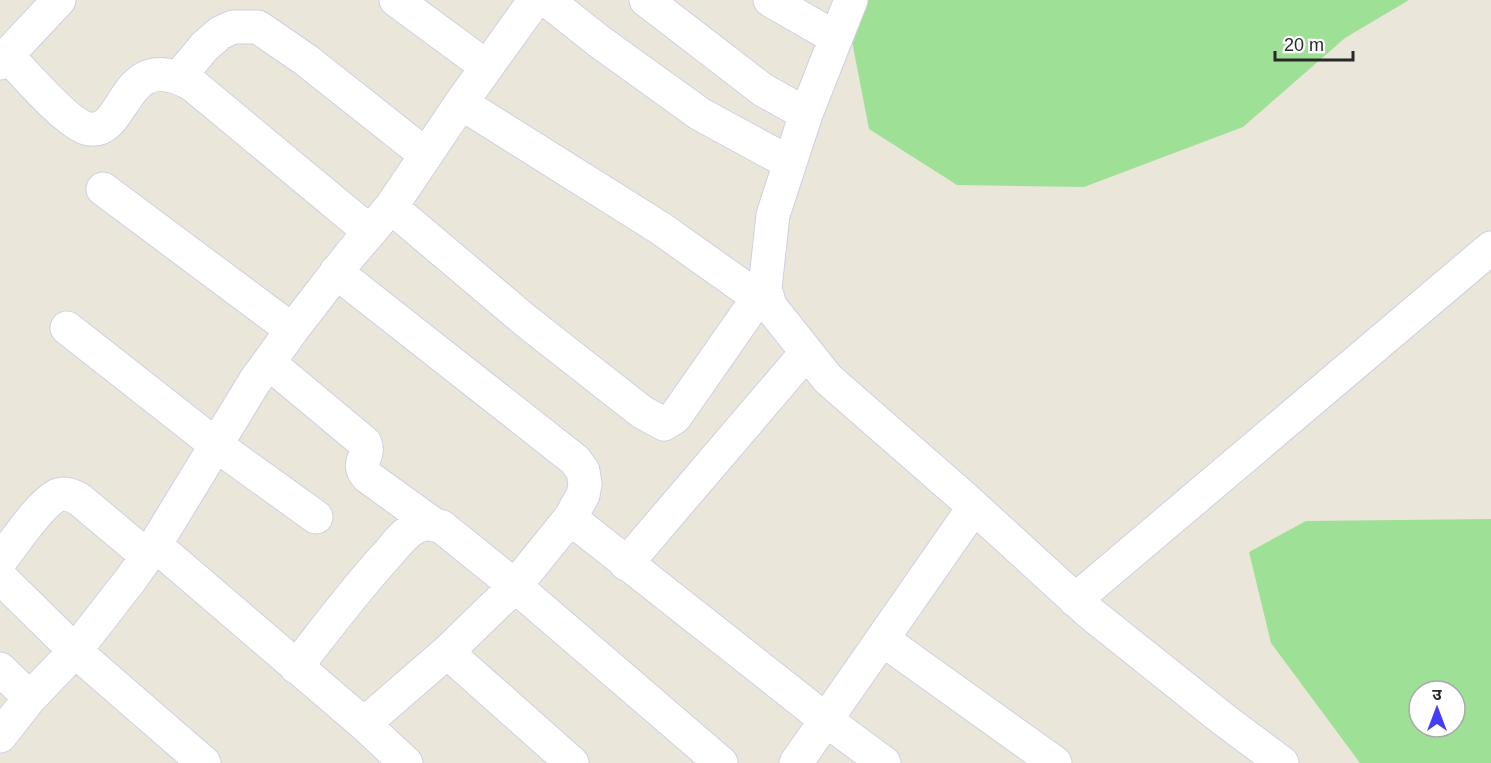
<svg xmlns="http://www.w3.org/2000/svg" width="1491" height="763" viewBox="0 0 1491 763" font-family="Arial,'Noto Sans Devanagari',sans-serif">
<rect width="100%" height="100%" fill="#eae7da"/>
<path fill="#9fe097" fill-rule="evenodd" d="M844,0H1409L1345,38L1243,127L1084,187L957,185L869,129Z
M1491,519V763H1360L1271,643L1249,552L1306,521ZM1419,691H1455V727H1419Z"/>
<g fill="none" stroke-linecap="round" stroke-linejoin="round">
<g stroke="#d0cfe1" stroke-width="35">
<path id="minor" d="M396,0L487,67
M547,0L600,42L700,114L790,163
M646,0L763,90L806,114
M770,0L836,38
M851,0L806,114L773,215L765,288L770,306L828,379L962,496L1089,612L1223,719L1282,763
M7,55C23,72 69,126 89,129C128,135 121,44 193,85L370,232
M0,63L59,0
M179,77L205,46L220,33L233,27H258L306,60L426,155
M461,103L660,228L770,306
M103,189L292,330
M391,207L526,321L642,412L664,424L675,417L758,298
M336,272L575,460L583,471L585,484L583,495L570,518L515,586L447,652L364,724
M67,328L216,445L316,517
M269,363L365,443C371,457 354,463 368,477L433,524
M570,518L826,720L884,763
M155,545L364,724L406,763
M0,561C13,545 39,505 56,496C64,492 71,495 79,499L147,556
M626,564L806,353
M0,577L75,651L204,763
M1075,600L1491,248
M882,639L1055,763
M447,652L572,763
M296,667C325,630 354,591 386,556C395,546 404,533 416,527C425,522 433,524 442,527L515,586L721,763
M0,669L30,698
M0,736L30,698L75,651L131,579L155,545L255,381L292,330L350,255L391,207L461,103L535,0
M796,763L974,507"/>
</g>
<use href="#minor" stroke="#fff" stroke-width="33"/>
</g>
<g transform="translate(1437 709)"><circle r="28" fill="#ffffff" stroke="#a9a9a9" stroke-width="1.5"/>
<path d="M0-4.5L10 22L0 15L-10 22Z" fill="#453cf5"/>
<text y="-9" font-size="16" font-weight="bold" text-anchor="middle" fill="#282828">उ</text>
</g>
<path d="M1275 51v9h78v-9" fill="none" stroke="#282828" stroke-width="3"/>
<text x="1284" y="51" font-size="18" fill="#282828" stroke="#ffffff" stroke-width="4.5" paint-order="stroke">20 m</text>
</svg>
